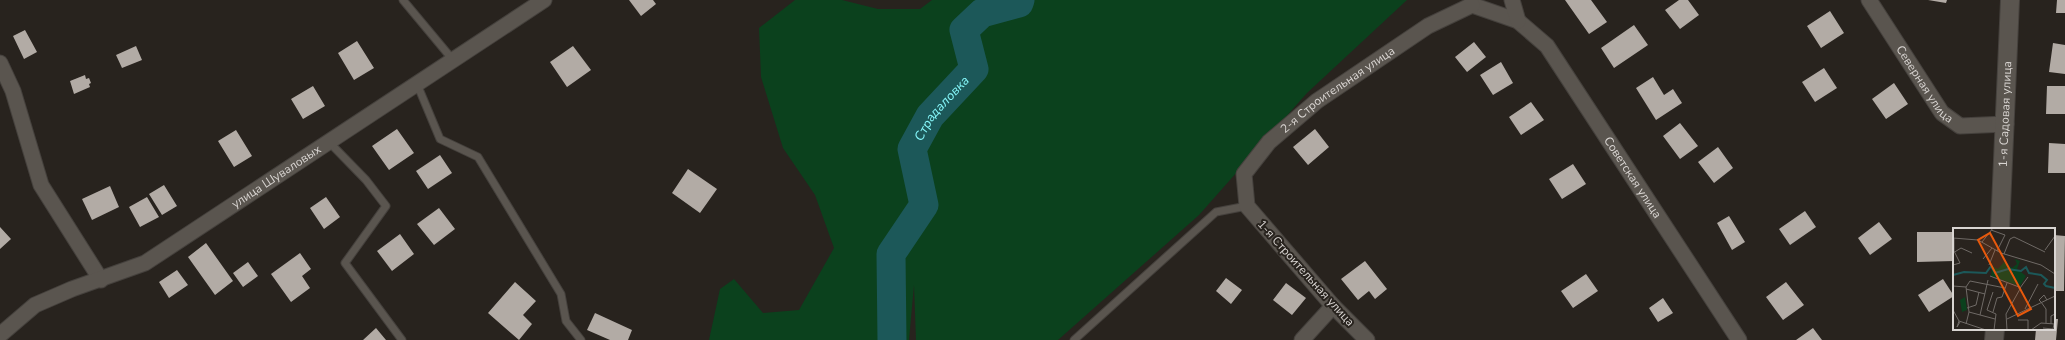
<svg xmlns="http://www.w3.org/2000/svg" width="2065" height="340" viewBox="0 0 2065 340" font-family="'Nunito Sans',sans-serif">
<rect width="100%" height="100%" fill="#28231e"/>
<path fill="#0b411d" d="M795,0H842L878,9H920L932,0H1407L1307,93L1199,215L1058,340H916L914,285L909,340H709L720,289L734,279L763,313L799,310L834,248L815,195L783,148L761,77L759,28Z"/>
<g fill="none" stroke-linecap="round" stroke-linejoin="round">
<path stroke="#1c5859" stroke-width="29" id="s1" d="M892,340L891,254L924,205L912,149L930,116L974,69L964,30L982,13L1019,3L1020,0"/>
</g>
<path fill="#b2aba5" d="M629,0H653L656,4L641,16Z
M1565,0H1591L1607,22L1589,34Z
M1679,0H1688L1699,15L1680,29L1665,10Z
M1928,0H1947L1946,3Z
M2057,0H2065V13H2056Z
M1830,11L1844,33L1821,48L1807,26Z
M1634,25L1648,45L1614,68L1601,48Z
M25,30L37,52L24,59L13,36Z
M357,41L374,68L354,80L338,53Z
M1474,42L1486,57L1467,72L1455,57Z
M2053,43L2065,45V74L2049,72Z
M136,46L142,60L122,68L116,55Z
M573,46L591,70L567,87L550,62Z
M1501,62L1513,83L1493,95L1480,75Z
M1824,68L1837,88L1815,102L1802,82Z
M85,75L86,79L89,78L91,83L89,84L90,87L74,94L70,81Z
M1653,77L1664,95L1673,89L1682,103L1656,120L1636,88Z
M1894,83L1908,104L1886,119L1872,99Z
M313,86L325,106L303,119L291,99Z
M2047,86H2065V114H2046Z
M1531,102L1544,120L1521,135L1509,117Z
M1680,123L1698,146L1680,159L1663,136Z
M397,129L414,153L389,170L372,146Z
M1315,129L1329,147L1308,165L1293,147Z
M236,130L252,156L234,167L218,141Z
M2049,143L2065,144V173H2048Z
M1718,147L1733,168L1714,183L1698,162Z
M440,155L452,173L428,189L416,171Z
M1573,164L1586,184L1562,199L1549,179Z
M688,169L717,189L700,213L672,193Z
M164,185L177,206L162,215L149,194Z
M110,186L119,207L92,220L82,199Z
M147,197L159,217L140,227L129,207Z
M326,197L340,217L324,229L310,208Z
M439,208L455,229L434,245L417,224Z
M1805,211L1816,227L1790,245L1779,229Z
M1729,216L1745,242L1732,250L1717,223Z
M1879,222L1892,239L1870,255L1858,238Z
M0,227L11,239L0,249Z
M1917,232H1954V261L1917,262Z
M400,234L414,254L392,271L377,251Z
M2054,235L2065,236L2064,291H2054Z
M206,243L233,281L215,295L188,257Z
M300,253L311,269L302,276L310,288L291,302L271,274Z
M1365,261L1387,289L1375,299L1369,291L1358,300L1341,279Z
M248,262L258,276L243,287L233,273Z
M177,270L188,285L169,298L159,282Z
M1586,274L1598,291L1573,308L1561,291Z
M1226,278L1242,290L1231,304L1216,291Z
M1943,279L1954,296L1929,312L1918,295Z
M515,282L536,301L523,315L532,324L519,340L488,313Z
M1786,282L1804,305L1783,320L1766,297Z
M1286,283L1306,298L1292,315L1273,300Z
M1663,298L1673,313L1658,322L1649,308Z
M595,313L632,330L628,340H610L587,330Z
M2054,319H2058L2056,340H2035L2036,329H2054Z
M376,328L386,340H363Z
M1813,328L1822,340H1796Z"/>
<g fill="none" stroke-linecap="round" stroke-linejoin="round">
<g stroke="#45413d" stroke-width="9">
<path id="service" d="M403,0L453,60
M417,84L440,139L478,157L561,294L566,321L581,340
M329,142L366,180L386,206L345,263L402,340
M1074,340L1216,212L1247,206"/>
</g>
<g stroke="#45413d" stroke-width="17">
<g id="minor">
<path id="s2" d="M1472,0V5L1518,21L1547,46L1739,340"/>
<path d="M1512,0L1518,21"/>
<path id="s3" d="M1869,0L1942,113L1960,126L2006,124"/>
<path d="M0,63L13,91L41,185L101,280"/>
<path id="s4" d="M0,335L35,305L72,289L145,263L544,0"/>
<path d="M1302,340L1333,306"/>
<path id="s5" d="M1367,340L1333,306L1247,206L1244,174L1269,142L1317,101L1428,26L1472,5"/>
</g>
</g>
<g stroke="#45413d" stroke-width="20">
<g id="tertiary">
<path id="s6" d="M2000,229L2010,0"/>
<path d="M1994,340L1995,329"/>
</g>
</g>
<use href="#service" stroke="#5a554f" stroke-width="7"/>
<use href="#minor" stroke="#5a554f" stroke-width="15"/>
<use href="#tertiary" stroke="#5a554f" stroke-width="18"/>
</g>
<g text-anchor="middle" stroke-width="4" stroke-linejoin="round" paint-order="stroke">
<g font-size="12" fill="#d9d5d2" stroke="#28231e">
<text dy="4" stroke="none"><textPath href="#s3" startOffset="101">Северная улица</textPath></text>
<text dy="4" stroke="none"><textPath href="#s5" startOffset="339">2-я Строительная улица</textPath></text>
<text dy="4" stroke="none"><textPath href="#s6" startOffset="115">1-я Садовая улица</textPath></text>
<text dy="4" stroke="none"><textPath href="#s4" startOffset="321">улица Шуваловых</textPath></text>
<text dy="4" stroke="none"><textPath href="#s2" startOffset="249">Советская улица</textPath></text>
<text transform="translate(1306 273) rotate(48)" y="4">1-я Строительная улица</text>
</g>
<g font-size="13" font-style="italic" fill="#86f8fb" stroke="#28231e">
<text dy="5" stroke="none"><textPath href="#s1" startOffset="253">Страдаловка</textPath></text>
</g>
</g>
<g transform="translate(1953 228)">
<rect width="102" height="102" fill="#28231e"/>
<path d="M62,31L67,33L64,41L73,48L67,58L38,48L39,38L45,41L51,34L59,40L64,36ZM12,69L14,82L9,84L7,72Z" fill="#0b411d"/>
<path fill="none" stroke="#1c5859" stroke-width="2" d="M0,47L11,44L33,45L38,38L42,45L55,41L68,43L73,39L76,45L88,47L94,52L91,56L93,58L102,60"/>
<path fill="none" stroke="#6f6a66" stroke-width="1" d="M38,2L52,7L44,23M0,10L25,12L48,25L88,37L102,46M29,14L40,0M92,22L102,8M0,25L8,20L19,25M51,26L57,11L61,9L92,24M30,31L39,20M0,37L7,35L1,23V10M36,37L42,22M37,48L66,59M0,58L13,59L16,84L13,96M13,59L17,53L52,60M67,60L75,49M13,61L32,66M40,64L34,82L43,86L41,102M44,70L49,69L54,55M88,74L93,81V95M88,74L86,72L91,67L94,72M14,80L23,77L26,64M72,81L85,56M0,82L6,93L33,102M16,84L42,91M40,84L44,70M27,87L35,52M54,91L102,68M65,92H75V102M6,93L4,99L7,94M98,96V88L102,86M90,100L100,101L101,96M54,102L53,86L67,61V59L66,61M78,102L88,95L102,96"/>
<path fill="#e8590c" fill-opacity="0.15" stroke="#e8590c" stroke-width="2" d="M37,5L78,81L65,88L25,12Z"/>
<rect width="102" height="102" fill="none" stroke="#d9d5d2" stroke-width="2"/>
</g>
</svg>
